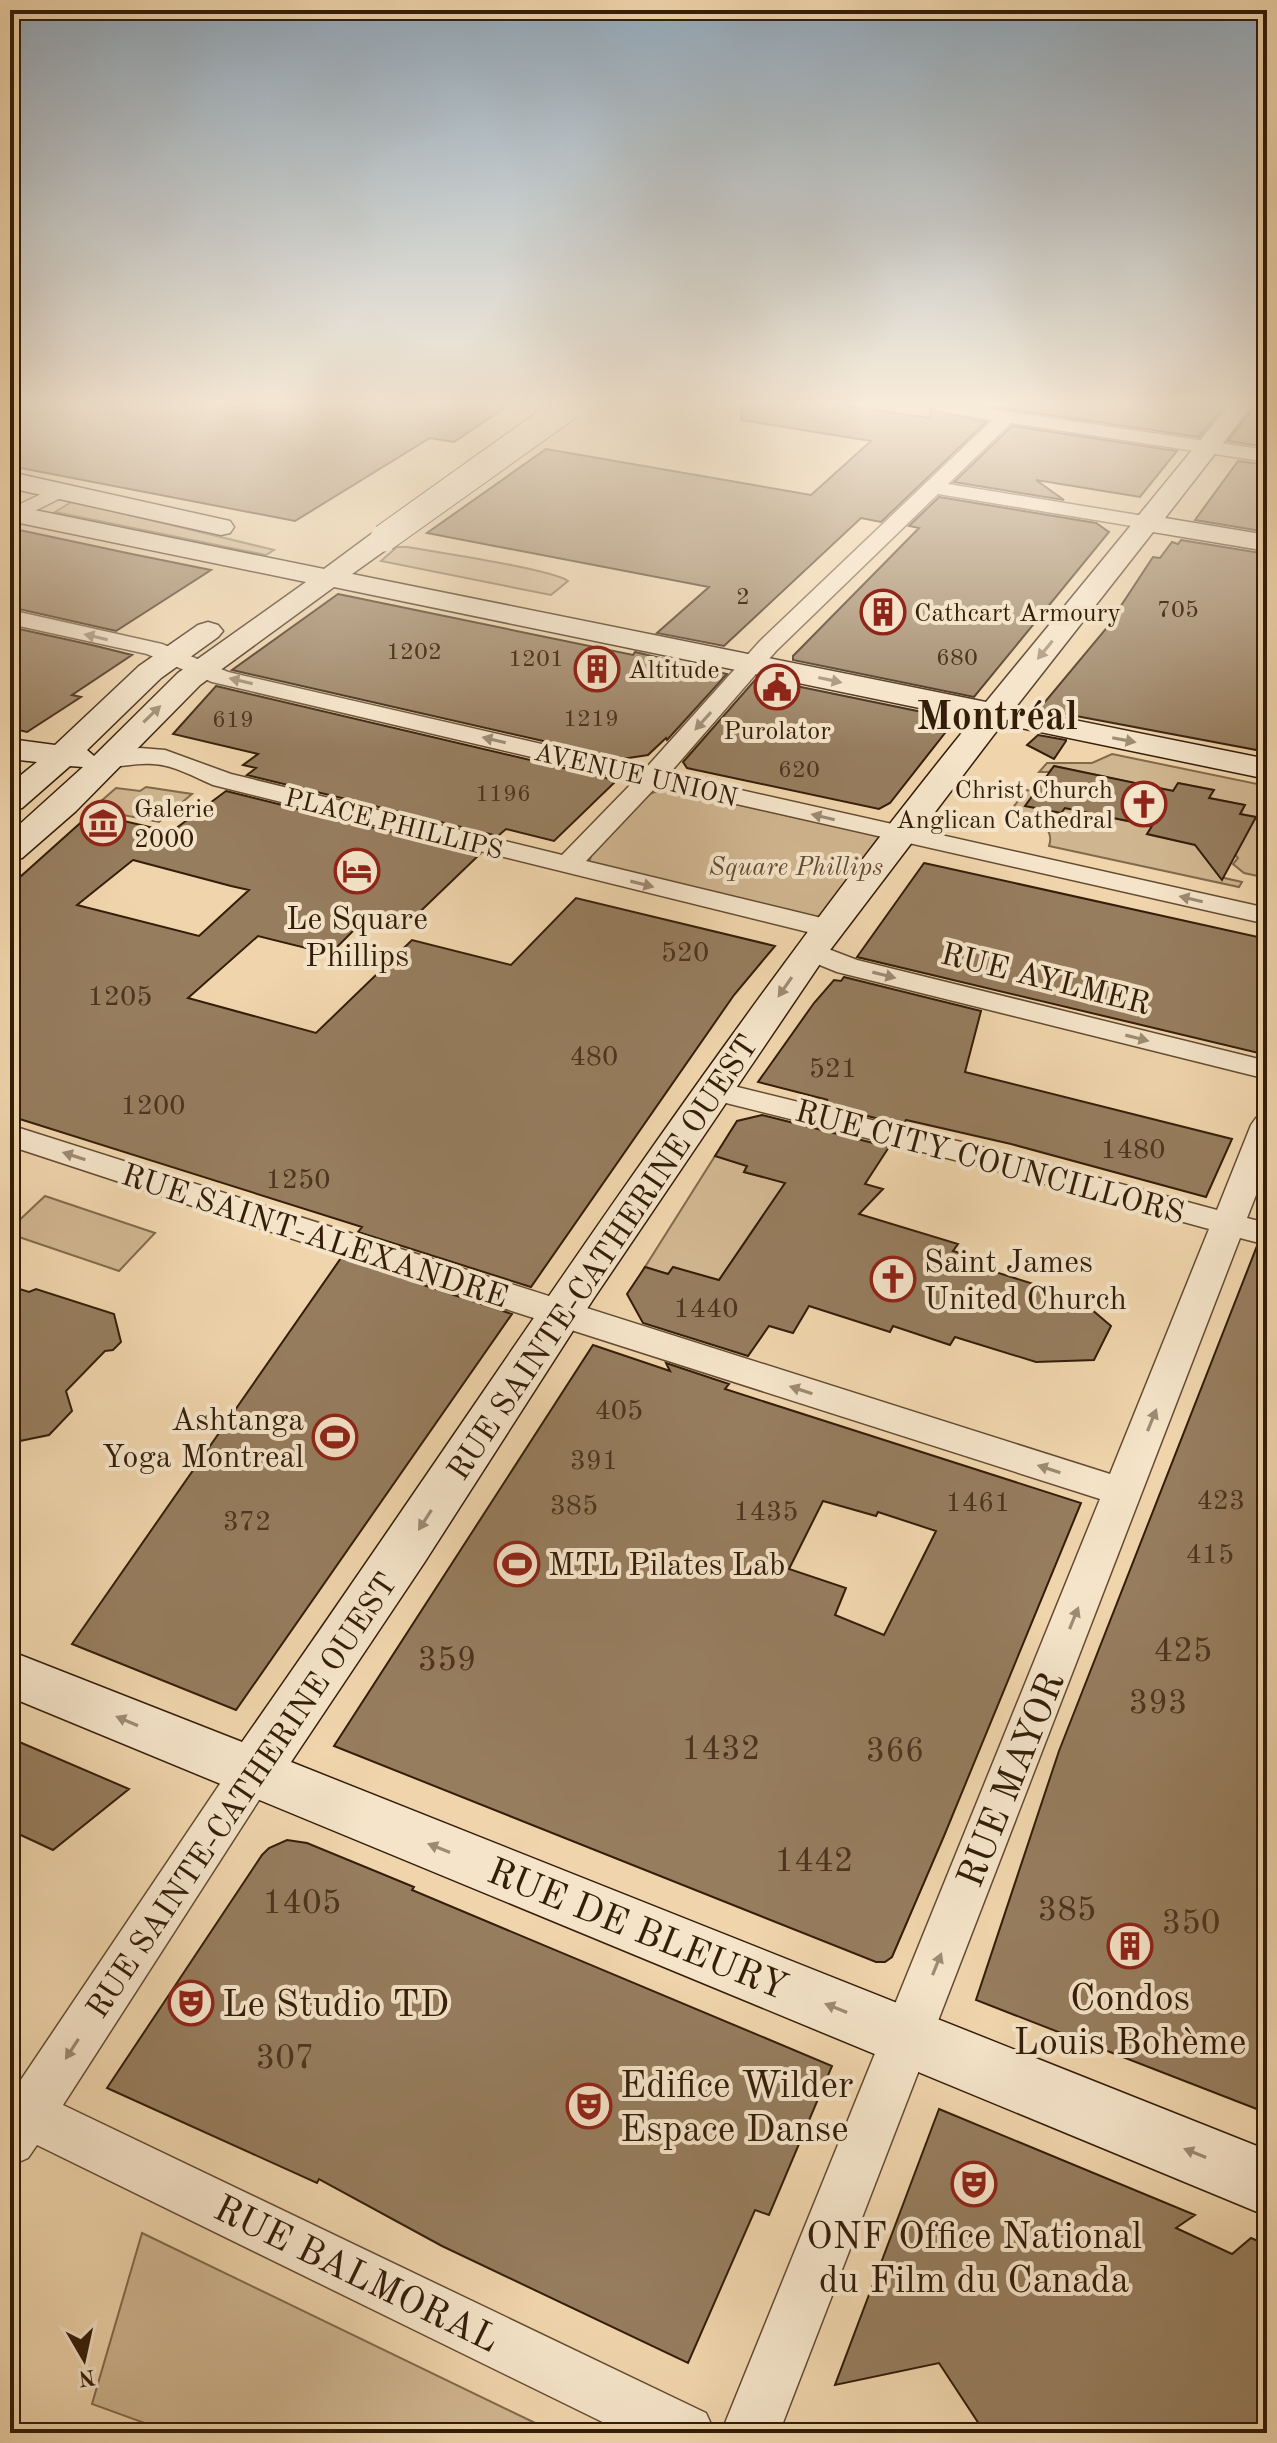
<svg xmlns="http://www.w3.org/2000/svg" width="1277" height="2443" viewBox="0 0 1277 2443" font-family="'Old Standard TT',serif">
<rect width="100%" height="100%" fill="#f0d5ac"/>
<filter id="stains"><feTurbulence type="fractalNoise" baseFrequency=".0025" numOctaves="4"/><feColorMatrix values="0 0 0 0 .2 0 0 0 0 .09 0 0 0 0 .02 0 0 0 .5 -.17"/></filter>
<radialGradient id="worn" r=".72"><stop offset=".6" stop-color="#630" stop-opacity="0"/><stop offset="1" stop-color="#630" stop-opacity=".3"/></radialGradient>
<path fill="#d0b690" stroke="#826a4c" stroke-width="2" d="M73,501L274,550L266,555L55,512Z
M397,547H408C435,552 552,569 568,581L551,595L381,561Z
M1112,754L1267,786V878L1244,873L1233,864L1238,858L1232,851L1256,817L1241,814L1244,805L1209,798L1213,790L1179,783L1173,791L1054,766L1049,772H1039L1047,763H1092Z
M146,787L192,794L159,822L92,809L116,788L140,791Z
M664,789L673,790L883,837L824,915L817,917L589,862L592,854L649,794Z
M1027,790L1035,792L1030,800L1043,810L1061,813L1065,808L1152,826L1147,834L1183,842L1188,835L1220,877L1242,882L1239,887L1049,846C1056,825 1032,819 1017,811L1014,806Z
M715,1156L747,1166L744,1172L786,1183L719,1280L668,1274L645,1267Z
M45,1196L155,1233L119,1271L10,1234V1229Z
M142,2233L556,2433H172L92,2404Z"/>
<path fill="#967d5e" stroke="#341d09" stroke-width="2" fill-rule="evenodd" d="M10,406H507L454,442L430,438L295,521L10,466Z
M742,406H847L930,418L931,410L986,422L881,522L861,518L724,646L657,633L709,587L427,533L546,449L811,495L871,441L741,420Z
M988,406H1224L1199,437Z
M1255,406H1267V447L1228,441Z
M1012,426L1177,451L1140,497L1036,480L1064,500L954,482Z
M1238,461L1267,465V532L1195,520Z
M939,497L1096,523L1109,532L974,697L793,660V656L919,528L909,526Z
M10,528L127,553L211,570L116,631L10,607Z
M1181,540L1267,554V752L1039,709L1105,630L1153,557L1160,558L1172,542L1178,544Z
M338,594L633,655L635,652L727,674L667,740L666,738L648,755L622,759L232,670Z
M10,627L92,645L132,655L72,695L81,697L27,732L10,728Z
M755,680L796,686L956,719L890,803L879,809L687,768L683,762Z
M216,686L615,780L616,781L554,841L506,829L498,836L247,775L256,768L243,765L258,754L173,734Z
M1038,735L1066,740V741L1054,759L1027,745Z
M1054,766L1173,791L1178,783L1214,790L1209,798L1245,805L1240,814L1256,817L1222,880L1195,845L1147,834L1152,826L1065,808L1061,813L1025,806Z
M226,791L480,854L401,930L363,921L330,954L258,936L188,998L316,1033L412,940L511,965L576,898L775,946L734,995L531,1287L358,1232L362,1227L10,1116V886L87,817L98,815L171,832ZM133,860L231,886L249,890L199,936L77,905Z
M924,863L1267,939V1055L857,957Z
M844,977L981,1011L965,1072L1232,1139L1206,1197L1011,1144L906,1120L903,1125L816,1103L828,1100L758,1082L814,1003L834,980L841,981Z
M762,1115L889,1147L865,1184L883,1189L859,1214L958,1244L953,1251L993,1263L989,1270L1078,1298L1111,1326L1094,1360L1036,1362L955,1337L950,1345L893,1326L890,1332L809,1306L793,1333L769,1326L748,1356L643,1323L627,1294L645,1267L668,1274L673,1267L719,1280L785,1183L744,1172L747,1166L715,1156L737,1121Z
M1257,1246L1267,1248V2113L976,2000L1059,1751Z
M341,1258L512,1314L236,1710L72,1644Z
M10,1286L29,1292L36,1289L114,1314L121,1342L113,1350L105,1351L66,1391L72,1411L49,1435L10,1443Z
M593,1345L670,1371L666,1363L729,1384L725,1389L1081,1503L944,1836L892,1957L885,1962H876L334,1746ZM823,1501L876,1516L878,1512L936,1531L884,1635L835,1615L846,1588L789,1569Z
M10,1738L129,1789L53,1850L10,1830Z
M287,1840L307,1843L414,1887L412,1890L832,2066L769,2215L755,2210L688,2363L442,2246L319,2179L317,2183L107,2088L262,1855L269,1848Z
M939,2109L1195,2215L1176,2228L1232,2254L1251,2238L1267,2245V2433H985L939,2363L835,2385Z"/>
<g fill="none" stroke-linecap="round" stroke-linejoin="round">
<g stroke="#634b32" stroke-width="3">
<path id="street" d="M929,406H971L1267,450V462L1011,423L948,484L1144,516L1154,522L1151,526L1144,528L938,494L776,651L669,774L1267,908V924L657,786L586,861L838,922L842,928L838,934L828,937L213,785C194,777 174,765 153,764C134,762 114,770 96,765L92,760L96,755L140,748L165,750L231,774L562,855L634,781L212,682L147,654L10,624V610L162,644L228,672L646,768L760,641L992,420L938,411Z
M62,484L72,490L69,494L10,523V509Z
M810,942L857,960L1267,1061V1079L837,972L800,957L796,951L800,945Z
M713,1081L1010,1154L1217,1210L1251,1125L1256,1118L1267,1115V1167L1247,1218L1267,1223V1245L1240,1238L779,2433H721L1100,1499L518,1313L10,1146V1125L1110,1474L1209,1229L987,1168L702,1097L697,1090L702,1083Z
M252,1755L268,1760L274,1773L268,1786L63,2105L706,2413L715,2433H625L37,2145L28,2158L10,2166V2096L236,1760Z"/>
</g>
<g stroke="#341d09" stroke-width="3">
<path id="secondary" d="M1228,406H1252L1165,518L1267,535V551L1153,532L1015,708L1267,759V779L1002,724L824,958L594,1298L424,1563L291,1762L1267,2150V2216L10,1697V1651L242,1742C483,1399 709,1044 973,719L334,587L200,685L76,811L22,858L10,861V833L83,767L70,766L22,808L10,811V784L37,762L10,759V739L55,745L139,666L198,625L208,622L218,625L223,631L218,637L161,678L87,750L94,756L178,673L306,582L10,521V505L324,569L374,532H394L397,538L394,544L352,574L986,702L1132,524L1135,516L1139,515Z
M10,472L221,519L230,521L234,527L230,533L221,535L10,488Z"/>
</g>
<use href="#street" fill="#f5e4c9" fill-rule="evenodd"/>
<use href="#secondary" fill="#f5e4c9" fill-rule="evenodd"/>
<g stroke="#341d09" stroke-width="29" stroke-linecap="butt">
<path id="secondary-bridge" d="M384,538L569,406"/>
</g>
<use href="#secondary-bridge" stroke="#f5e4c9" stroke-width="27"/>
</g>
<defs><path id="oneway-solid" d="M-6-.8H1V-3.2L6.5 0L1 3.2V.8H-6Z" transform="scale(2)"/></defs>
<g fill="#9e8a73">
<use href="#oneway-solid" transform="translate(96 637) rotate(-167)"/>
<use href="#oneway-solid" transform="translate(1045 650) rotate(129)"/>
<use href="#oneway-solid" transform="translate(830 680) rotate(12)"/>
<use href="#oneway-solid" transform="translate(241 681) rotate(-167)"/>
<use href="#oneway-solid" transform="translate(152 714) rotate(-44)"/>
<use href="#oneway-solid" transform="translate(703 721) rotate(132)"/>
<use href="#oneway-solid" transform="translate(494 740) rotate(-167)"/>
<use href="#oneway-solid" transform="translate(1124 740) rotate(11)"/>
<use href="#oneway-solid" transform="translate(823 817) rotate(-167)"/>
<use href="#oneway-solid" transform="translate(642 884) rotate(14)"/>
<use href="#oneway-solid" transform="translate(1191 899) rotate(-167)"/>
<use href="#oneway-solid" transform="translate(884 975) rotate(14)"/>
<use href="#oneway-solid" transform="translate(785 987) rotate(125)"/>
<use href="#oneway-solid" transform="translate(1137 1038) rotate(14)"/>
<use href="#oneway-solid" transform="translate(74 1156) rotate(-162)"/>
<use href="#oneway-solid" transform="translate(801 1390) rotate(-162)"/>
<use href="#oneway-solid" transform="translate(1152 1420) rotate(-68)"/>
<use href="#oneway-solid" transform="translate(1049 1469) rotate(-162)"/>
<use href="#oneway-solid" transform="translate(425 1520) rotate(123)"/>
<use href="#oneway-solid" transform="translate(1074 1618) rotate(-68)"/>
<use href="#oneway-solid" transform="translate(127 1721) rotate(-157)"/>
<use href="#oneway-solid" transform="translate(439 1848) rotate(-158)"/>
<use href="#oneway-solid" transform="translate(937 1964) rotate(-68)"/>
<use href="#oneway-solid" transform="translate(836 2008) rotate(-158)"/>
<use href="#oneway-solid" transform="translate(72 2049) rotate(123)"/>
<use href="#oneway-solid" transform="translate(1195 2153) rotate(-158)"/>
</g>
<linearGradient id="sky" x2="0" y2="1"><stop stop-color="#91a8ba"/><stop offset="0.54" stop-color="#f8ecda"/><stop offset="1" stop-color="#f8ecda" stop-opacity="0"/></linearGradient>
<rect width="1277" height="748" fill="url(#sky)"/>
<defs>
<g id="building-ring" transform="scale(2.3)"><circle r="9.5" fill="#f5e4c9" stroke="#8f2418" stroke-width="1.5"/><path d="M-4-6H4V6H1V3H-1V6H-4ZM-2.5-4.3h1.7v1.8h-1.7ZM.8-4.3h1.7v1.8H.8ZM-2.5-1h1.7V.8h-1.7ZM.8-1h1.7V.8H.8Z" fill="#8f2418"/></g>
<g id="civic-ring" transform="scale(2.3)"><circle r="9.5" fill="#f5e4c9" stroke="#8f2418" stroke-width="1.5"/><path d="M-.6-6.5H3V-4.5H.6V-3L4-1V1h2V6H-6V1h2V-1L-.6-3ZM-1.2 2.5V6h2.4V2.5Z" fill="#8f2418"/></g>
<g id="church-ring" transform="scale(2.3)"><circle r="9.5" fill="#f5e4c9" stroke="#8f2418" stroke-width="1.5"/><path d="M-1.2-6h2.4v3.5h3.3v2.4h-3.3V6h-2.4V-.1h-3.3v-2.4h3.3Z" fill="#8f2418"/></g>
<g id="museum-ring" transform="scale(2.3)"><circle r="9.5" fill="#f5e4c9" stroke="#8f2418" stroke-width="1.5"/><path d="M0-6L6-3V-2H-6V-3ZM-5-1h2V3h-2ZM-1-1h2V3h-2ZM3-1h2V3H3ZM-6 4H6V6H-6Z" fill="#8f2418"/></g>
<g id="hotel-ring" transform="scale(2.3)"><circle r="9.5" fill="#f5e4c9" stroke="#8f2418" stroke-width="1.5"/><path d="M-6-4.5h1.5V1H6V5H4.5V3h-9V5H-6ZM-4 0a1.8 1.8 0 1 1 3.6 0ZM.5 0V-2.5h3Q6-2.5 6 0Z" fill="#8f2418"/></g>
<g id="stadium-ring" transform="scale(2.3)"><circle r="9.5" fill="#f5e4c9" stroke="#8f2418" stroke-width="1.5"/><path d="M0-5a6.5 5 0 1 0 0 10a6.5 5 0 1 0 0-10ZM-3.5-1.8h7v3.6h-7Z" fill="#8f2418"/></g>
<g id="theatre-ring" transform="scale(2.3)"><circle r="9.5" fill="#f5e4c9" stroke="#8f2418" stroke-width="1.5"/><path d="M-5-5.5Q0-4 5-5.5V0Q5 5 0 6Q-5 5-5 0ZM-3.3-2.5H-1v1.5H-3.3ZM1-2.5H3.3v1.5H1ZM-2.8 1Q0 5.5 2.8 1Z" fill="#8f2418"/></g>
</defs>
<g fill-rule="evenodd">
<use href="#building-ring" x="883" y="612"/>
<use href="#building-ring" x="597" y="669"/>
<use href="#civic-ring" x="777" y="687"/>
<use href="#church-ring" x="1144" y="804"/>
<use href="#museum-ring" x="103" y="823"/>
<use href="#hotel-ring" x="357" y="871"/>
<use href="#church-ring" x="893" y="1279"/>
<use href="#stadium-ring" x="335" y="1437"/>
<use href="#stadium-ring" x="517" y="1564"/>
<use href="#building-ring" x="1130" y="1946"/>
<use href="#theatre-ring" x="191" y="2003"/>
<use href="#theatre-ring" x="589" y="2106"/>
<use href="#theatre-ring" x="974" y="2184"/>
</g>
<g text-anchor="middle" stroke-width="8" stroke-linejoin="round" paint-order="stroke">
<g font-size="24" fill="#4c351e">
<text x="743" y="604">2</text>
<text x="1178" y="617">705</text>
<text x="414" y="659">1202</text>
<text x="957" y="665">680</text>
<text x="536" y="666">1201</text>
<text x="591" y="726">1219</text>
<text x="233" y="727">619</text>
<text x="799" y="777">620</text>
<text x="503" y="801">1196</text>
</g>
<g font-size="26" fill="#341d09" stroke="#f5e4c9" text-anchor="start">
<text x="914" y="621">Cathcart Armoury</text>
<text x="628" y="678">Altitude</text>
<text x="777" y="739" text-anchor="middle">Purolator</text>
<text x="1113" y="798" text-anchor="end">Christ Church<tspan x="1113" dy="30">Anglican Cathedral</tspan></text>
<text x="134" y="817">Galerie<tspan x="134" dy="30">2000</tspan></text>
</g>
<g font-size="26" fill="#341d09" stroke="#f5e4c9">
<text transform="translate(636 774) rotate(13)" y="9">AVENUE UNION</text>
<text transform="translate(394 823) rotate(14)" y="9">PLACE PHILLIPS</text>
</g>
<g font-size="26" font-style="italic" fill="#634b32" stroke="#f5e4c9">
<text x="796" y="875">Square Phillips</text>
</g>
<g font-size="28" fill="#4c351e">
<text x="685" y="961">520</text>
<text x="120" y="1005">1205</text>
<text x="594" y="1065">480</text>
<text x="833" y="1077">521</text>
<text x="153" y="1114">1200</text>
<text x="1133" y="1158">1480</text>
<text x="298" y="1188">1250</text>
<text x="706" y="1317">1440</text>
<text x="619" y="1419">405</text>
<text x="594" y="1469">391</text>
<text x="1221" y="1509">423</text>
<text x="978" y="1511">1461</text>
<text x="574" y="1514">385</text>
<text x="766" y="1520">1435</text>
<text x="247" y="1530">372</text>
<text x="1210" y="1563">415</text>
</g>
<g font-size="32" fill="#341d09" stroke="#f5e4c9" text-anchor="start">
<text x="357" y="929" text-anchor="middle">Le Square<tspan x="357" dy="37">Phillips</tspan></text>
<text x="924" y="1272">Saint James<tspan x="924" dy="37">United Church</tspan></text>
<text x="304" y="1430" text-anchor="end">Ashtanga<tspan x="304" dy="37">Yoga Montreal</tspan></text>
<text x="548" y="1575">MTL Pilates Lab</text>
</g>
<g font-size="32" fill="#341d09" stroke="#f5e4c9">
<text transform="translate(1046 978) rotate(14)" y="11">RUE AYLMER</text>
<text transform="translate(990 1161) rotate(15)" y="11">RUE CITY COUNCILLORS</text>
<text transform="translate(315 1235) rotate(18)" y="11">RUE SAINT-ALEXANDRE</text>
<text transform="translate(602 1257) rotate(-56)" y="11">RUE SAINTE-CATHERINE OUEST</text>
<text transform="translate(241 1795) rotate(-56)" y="11">RUE SAINTE-CATHERINE OUEST</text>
</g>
<g font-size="34" fill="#4c351e">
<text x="1183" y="1661">425</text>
<text x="447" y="1670">359</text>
<text x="1158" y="1713">393</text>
<text x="721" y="1759">1432</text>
<text x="895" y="1761">366</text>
<text x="814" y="1871">1442</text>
<text x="302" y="1913">1405</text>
<text x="1067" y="1920">385</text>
<text x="1191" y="1933">350</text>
<text x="285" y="2068">307</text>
</g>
<g font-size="38" fill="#341d09" stroke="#f5e4c9">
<text transform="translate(1010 1779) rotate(-68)" y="13">RUE MAYOR</text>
<text transform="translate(638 1928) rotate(22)" y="13">RUE DE BLEURY</text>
<text transform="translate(357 2273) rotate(26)" y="13">RUE BALMORAL</text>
</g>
<g font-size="38" fill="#341d09" stroke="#f5e4c9">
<text x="1130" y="2010">Condos<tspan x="1130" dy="44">Louis Bohème</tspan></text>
<text x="222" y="2016" text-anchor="start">Le Studio TD</text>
<text x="620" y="2097" text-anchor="start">Edifice Wilder<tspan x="620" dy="44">Espace Danse</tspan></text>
<text x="974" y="2248">ONF Office National<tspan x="974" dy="44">du Film du Canada</tspan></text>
</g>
<g font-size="40" font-weight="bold" fill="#341d09" stroke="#f5e4c9">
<text x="997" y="729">Montréal</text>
</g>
</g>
<rect width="1277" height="2443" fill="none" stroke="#f0d5ac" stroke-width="40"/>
<rect x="12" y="12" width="1253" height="2419" fill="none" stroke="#341d09" stroke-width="4"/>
<rect x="20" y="20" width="1237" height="2403" fill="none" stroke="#341d09" stroke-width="2"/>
<g transform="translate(84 2359) rotate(171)" stroke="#f5e4c9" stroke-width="6" paint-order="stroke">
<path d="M0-6L14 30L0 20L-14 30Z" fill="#341d09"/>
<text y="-12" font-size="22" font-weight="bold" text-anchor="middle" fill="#341d09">N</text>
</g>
<rect width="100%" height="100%" filter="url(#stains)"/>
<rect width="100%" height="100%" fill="url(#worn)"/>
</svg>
